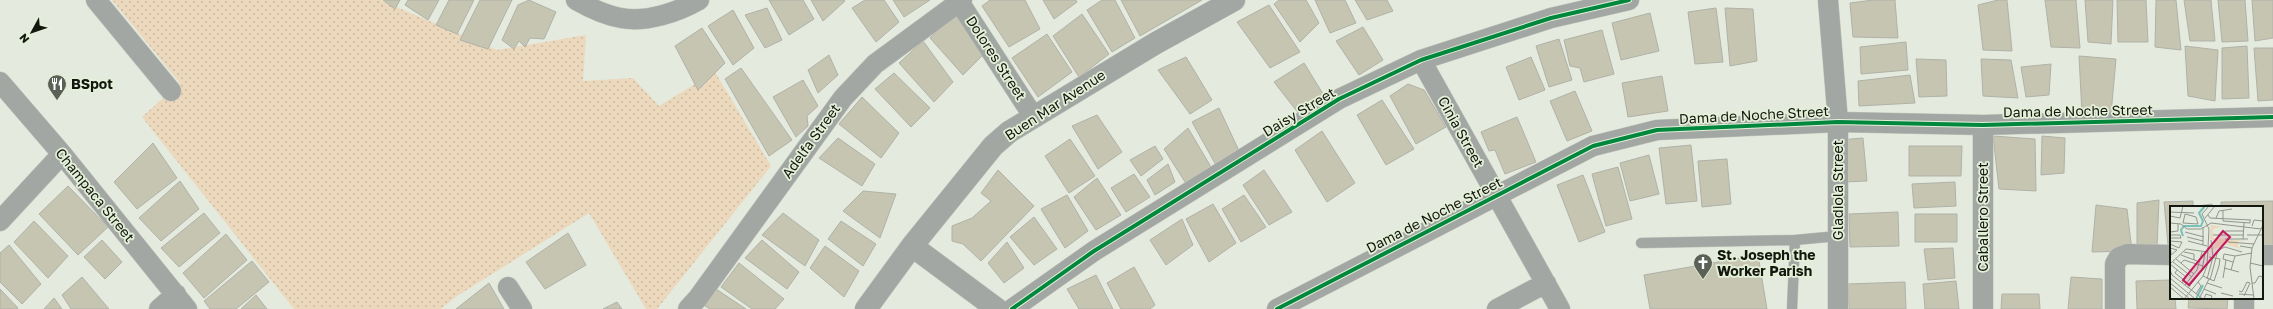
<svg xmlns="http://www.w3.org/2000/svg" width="2273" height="309" viewBox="0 0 2273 309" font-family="'Golos Text',sans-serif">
<defs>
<pattern id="grass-dots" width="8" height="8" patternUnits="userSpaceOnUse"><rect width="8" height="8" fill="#ecd8bc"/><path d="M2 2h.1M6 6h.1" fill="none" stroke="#cab9a0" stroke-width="1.8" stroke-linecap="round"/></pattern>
</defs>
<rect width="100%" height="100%" fill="#e4eade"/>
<path fill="url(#grass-dots)" d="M112,0H380L497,50L586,35L583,81L633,78L659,106L715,72L771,166L657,309H646L589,213L457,296L441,309H294L142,117L180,83Z"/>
<path fill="#c6c5b2" stroke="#b0b2a8" d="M383,0H400L395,9Z
M408,0H439L428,20L405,5Z
M449,0H474L457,34L436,25Z
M480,0H512L488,49L460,40Z
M529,0L556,12L544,39L530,38L525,47L519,41L514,49L502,40L518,5Z
M769,0H803L814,19L789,35Z
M811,0H844L845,1L823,21Z
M865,0H884L899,22L876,42L852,8Z
M893,0H930L904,17Z
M990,0H1025L1040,29L1009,47L982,6Z
M1043,0H1076L1077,2L1054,19Z
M1102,0H1115L1135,38L1112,52L1087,10Z
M1121,0H1202L1140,36Z
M1279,0H1306L1319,23L1300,42L1274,4Z
M1315,0H1345L1356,23L1330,33Z
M1355,0H1387L1393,11L1367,20Z
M1873,0H1895L1898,38L1853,37L1850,3Z
M1998,0H2007L2012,51L1983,50L1978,5Z
M2045,0H2076L2080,48L2051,47Z
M2085,0H2113L2111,44L2088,42Z
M2117,0H2146L2148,42H2118Z
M2156,0H2176L2181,50L2155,47Z
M2184,0H2211L2215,41H2190Z
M2218,0H2245L2248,41L2222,42Z
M2252,0H2273V38L2255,41Z
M1269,5L1300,52L1270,68L1237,22Z
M767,8L782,40L765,48L745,15Z
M1716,8L1723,62L1695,64L1688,12Z
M1725,8L1753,9L1757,61L1730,66Z
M733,10L754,48L733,65L708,26Z
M1650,13L1659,51L1621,60L1612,23Z
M955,14L984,54L963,75L930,38Z
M1082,14L1109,54L1079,77L1053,36Z
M1363,27L1383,60L1359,75L1336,41Z
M702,28L725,63L698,90L675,46Z
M1602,30L1614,74L1584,82L1580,68L1570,66L1564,40Z
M1047,34L1072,72L1038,97L1012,58Z
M1559,39L1572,80L1549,87L1536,46Z
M923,41L953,82L934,102L899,63Z
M1906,42L1908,70L1861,74L1860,47Z
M2185,46L2218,50L2215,101L2188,96Z
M2247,46L2249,98L2222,99V48Z
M2254,48H2273V100L2258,101Z
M829,55L838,75L818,93L808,70Z
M2079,56L2116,59L2111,114H2082Z
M1186,57L1212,100L1190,114L1158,70Z
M1531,57L1545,90L1519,100L1506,67Z
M1916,59L1946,60L1947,96L1919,97Z
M1981,59L2011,60L2018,98L1983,96Z
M1304,63L1325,97L1299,114L1274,82Z
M2051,64L2049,95L2026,97L2021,67Z
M741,68L792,140L769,156L725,79Z
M894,73L930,108L911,127L875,89Z
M1910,75L1915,103L1859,106L1858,81Z
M1662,76L1668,111L1628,117L1622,83Z
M803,80L818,106L807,116L808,126L796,137L773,97Z
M1408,84L1424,90L1446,127L1416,144L1390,96Z
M1575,91L1592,131L1567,141L1550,101Z
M862,97L899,133L881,158L839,124Z
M1382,100L1414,149L1386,165L1357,115Z
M1219,108L1240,153L1217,167L1192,122Z
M1097,115L1122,152L1098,169L1072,126Z
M1517,117L1536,162L1505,174L1495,150L1489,151L1481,132Z
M1188,128L1211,167L1187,185L1164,149Z
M1322,131L1355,183L1327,202L1295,150Z
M1993,136L2035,139L2036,191L1999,189Z
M2042,136L2065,138L2064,173L2041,175Z
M838,138L875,164L862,186L819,158Z
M1863,138L1867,181L1844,182L1840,140Z
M1070,139L1095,176L1069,193L1045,156Z
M153,143L177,178L137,209L114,182Z
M1691,145L1697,201L1666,204L1659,148Z
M1155,146L1163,159L1141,176L1130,160Z
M1909,146H1962L1961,176H1909Z
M1649,155L1659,194L1630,201L1620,163Z
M1727,159L1731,204L1702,207L1698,161Z
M1168,164L1175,182L1155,195L1147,180Z
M1618,167L1632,219L1606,226L1592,174Z
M998,170L1034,206L981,261L963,244L952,241V226L972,218L991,201L981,193Z
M1264,170L1292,212L1269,225L1243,185Z
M1134,174L1150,197L1126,212L1111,188Z
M1583,175L1605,232L1579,242L1557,185Z
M1097,178L1121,215L1096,230L1074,197Z
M180,181L199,209L161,241L139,218Z
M1955,182L1956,206L1914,208L1912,184Z
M68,186L108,227L78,255L39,214Z
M863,191L896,194L880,238L843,211Z
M1067,195L1088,231L1065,248L1041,209Z
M1244,195L1266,227L1241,242L1222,209Z
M2159,200L2157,247L2137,248V203Z
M2193,201V207H2171V245H2168L2164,202Z
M2273,201V252H2262V207H2221V202Z
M1213,204L1236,243L1209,262L1186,219Z
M2212,204V207H2198V206Z
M2096,205L2127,209L2132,251L2092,252Z
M1898,212L1899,246L1850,247L1849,214Z
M204,213L220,233L179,267L161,248Z
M783,213L819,240L805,266L762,235Z
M1915,214H1957V242H1915Z
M1034,217L1057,249L1034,265L1010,237Z
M1182,219L1193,245L1166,265L1150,240Z
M34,221L68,256L48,278L14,242Z
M841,221L876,244L863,266L828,239Z
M568,233L586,265L545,289L526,262Z
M226,234L247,260L204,298L183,273Z
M102,240L122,262L105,279L84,257Z
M762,240L799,272L787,289L745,258Z
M1007,242L1024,268L1004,283L988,263Z
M9,245L41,284L22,304L0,282V253Z
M825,246L859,271L844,297L810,268Z
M1953,248L1955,278L1928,280L1924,249Z
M1758,255L1767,309H1650L1644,275Z
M252,261L269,282L236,309H210L204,301Z
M739,263L784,299L775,309H752L721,287Z
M1134,267L1155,305L1150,309H1121L1107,283Z
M1096,275L1113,309H1079L1067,289Z
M82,277L109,309H71L62,295Z
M2071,277L2102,279V309H2068Z
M2171,280V298H2175L2176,309H2137L2136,281Z
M1956,281L1959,309H1925L1923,284Z
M1905,282L1906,309H1849L1848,284Z
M489,283L504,309H456Z
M0,289L18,308L17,309H0Z
M716,289L746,309H710L705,306Z
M2002,294H2039L2040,309H2001Z
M256,295L267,309H241Z
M54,298L62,309H44Z
M2189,298H2228L2227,309L2188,308Z
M617,302L622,309H603Z"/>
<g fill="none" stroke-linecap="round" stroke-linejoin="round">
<g stroke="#c3c7be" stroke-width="11">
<path id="service" d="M1641,243L1795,240
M1792,309L1795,240L1838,236"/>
</g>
<g stroke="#c3c7be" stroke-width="21">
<path id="minor" d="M96,0L171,91
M576,0C590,8 604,15 621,18C646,23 678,12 699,0
M958,0L1033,116
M1828,0L1838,122V309
M1421,60L1560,309
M0,82L62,154L187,309
M0,221L62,154
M2262,255H2273
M508,287L522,309
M159,309L176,294
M688,309L698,298L843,98L875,64L962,0
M1012,309L1094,251L1339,99L1421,60L1551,18L1629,0
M1277,309L1593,146L1657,130L1838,122L1983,125L2273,117
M1497,309L1546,283
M1983,309V125
M2115,309V264L2119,257L2127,254L2171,255
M2244,309V298"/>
</g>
<g stroke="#c3c7be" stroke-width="23">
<path id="tertiary" d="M912,246L997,309
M866,309L912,246L993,146L1009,132L1156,43L1234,0"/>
</g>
<use href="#service" stroke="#a3a7a3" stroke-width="10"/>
<use href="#minor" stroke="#a3a7a3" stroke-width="20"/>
<use href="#tertiary" stroke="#a3a7a3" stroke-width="22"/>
<g stroke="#e4f0d8" stroke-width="6">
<path id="cycleway" d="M1012,309L1094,251L1339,99L1421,60L1551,18L1629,0
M1277,309L1593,146L1657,130L1838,122L1983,125L2273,117"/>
</g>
<use href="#cycleway" stroke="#00873e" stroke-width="4"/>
</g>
<defs>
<g id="restaurant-pin" transform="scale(1)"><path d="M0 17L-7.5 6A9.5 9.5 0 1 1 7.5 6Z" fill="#5c6157" stroke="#e4f0d8"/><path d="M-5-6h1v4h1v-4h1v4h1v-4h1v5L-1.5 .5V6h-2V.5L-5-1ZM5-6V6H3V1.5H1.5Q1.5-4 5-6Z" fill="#fff"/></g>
<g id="church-pin" transform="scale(1)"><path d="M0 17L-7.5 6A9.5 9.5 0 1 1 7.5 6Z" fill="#5c6157" stroke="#e4f0d8"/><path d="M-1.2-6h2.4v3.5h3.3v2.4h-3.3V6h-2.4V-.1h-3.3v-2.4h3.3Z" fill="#fff"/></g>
</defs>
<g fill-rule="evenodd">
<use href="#restaurant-pin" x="57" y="84"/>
<use href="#church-pin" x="1703" y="263"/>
</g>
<g text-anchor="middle" stroke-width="3.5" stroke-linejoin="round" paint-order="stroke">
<g font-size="14" fill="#13170f" stroke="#e4f0d8">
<text transform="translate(996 58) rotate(57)" y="5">Dolores Street</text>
<text transform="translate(1055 105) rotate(-33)" y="5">Buen Mar Avenue</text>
<text transform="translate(2078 111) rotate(-1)" y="5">Dama de Noche Street</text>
<text transform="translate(1299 112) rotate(-31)" y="5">Daisy Street</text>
<text transform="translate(1754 115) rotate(-3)" y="5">Dama de Noche Street</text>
<text transform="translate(1461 132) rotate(61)" y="5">Cinia Street</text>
<text transform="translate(811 141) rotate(-54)" y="5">Adelfa Street</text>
<text transform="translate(1838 190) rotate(-90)" y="5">Gladiola Street</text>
<text transform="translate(95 195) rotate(51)" y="5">Champaca Street</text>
<text transform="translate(1434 215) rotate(-27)" y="5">Dama de Noche Street</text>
<text transform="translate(1983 217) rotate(-90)" y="5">Caballero Street</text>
</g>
<g font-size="14" font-weight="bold" fill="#13170f" stroke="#e4f0d8" text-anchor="start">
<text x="71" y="89">BSpot</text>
<text x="1717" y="260">St. Joseph the<tspan x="1717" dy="16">Worker Parish</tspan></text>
</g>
</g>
<g transform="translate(2170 206)">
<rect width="93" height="93" fill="#e4eade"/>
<path d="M41,19L52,21L43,23V32L79,35H68V40L71,43L55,38L42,44L41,39L45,40V35L40,33Z" fill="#ecd8bc"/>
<path fill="none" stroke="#77c1ba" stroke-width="2" d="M13,30L11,24L14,20H31L33,15L29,7L35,0M26,93L33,79"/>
<path fill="none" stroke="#90968b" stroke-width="1" d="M53,4V15L80,17V14M0,6L24,7M15,8L26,11L28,18L13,17ZM38,9L40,12L81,14M0,10L10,12L13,0M35,12L45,0M46,12L49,5L62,3M0,17L11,18L17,23M82,20L84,14L93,15M17,23H31L41,17L91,23M55,25H74M0,26L8,25V18M15,26L34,31M0,29H10L11,32H0M43,29H74M77,29H93M17,31L33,35M55,33H78M73,33L74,17M0,35L12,36L9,42L0,38M18,35L37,40M58,36L84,38M33,39V21M0,40V42L1,46V49L7,44L0,42M70,40L82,42M14,46L24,48V54M11,49L27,55M6,53L24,68M3,56L22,71M63,56L53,53L54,48L65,50L82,47M11,57L14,54L33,60M80,57L93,60M0,58L16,43L38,46M0,58L16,71L12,77M54,62L69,66M0,64L2,69L33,93M7,64L5,67L14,74M61,64L65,50M33,70L44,75L49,60L50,53L39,51M0,72L24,92M53,72L56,54M37,73L43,51L41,34M40,74L48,44L55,41L72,46M0,77L20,93M37,77L52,82M82,77H85L89,70L93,71M15,79L27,64L32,46M0,81L14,93M18,82L32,64L35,47M34,83L46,88M69,85L72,86L77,76M51,87L63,90M26,88L31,80L28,76M69,88L83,89M74,90L80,77L77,76M14,93L33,70L37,60L39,23L32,8L39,0M29,93L39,73M34,93L36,88L42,90L41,93M84,93L80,61L82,42L93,19"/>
<path fill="#c2185b" fill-opacity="0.15" stroke="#c2185b" stroke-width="2" d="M53,25L60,31L19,79L13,74Z"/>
<rect width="93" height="93" fill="none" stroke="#13170f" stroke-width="2"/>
</g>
<g transform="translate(32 32) rotate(230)" stroke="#e4f0d8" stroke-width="3" paint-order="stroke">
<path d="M0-3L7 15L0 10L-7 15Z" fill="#13170f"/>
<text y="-6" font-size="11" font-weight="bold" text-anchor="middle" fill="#13170f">N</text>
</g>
</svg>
